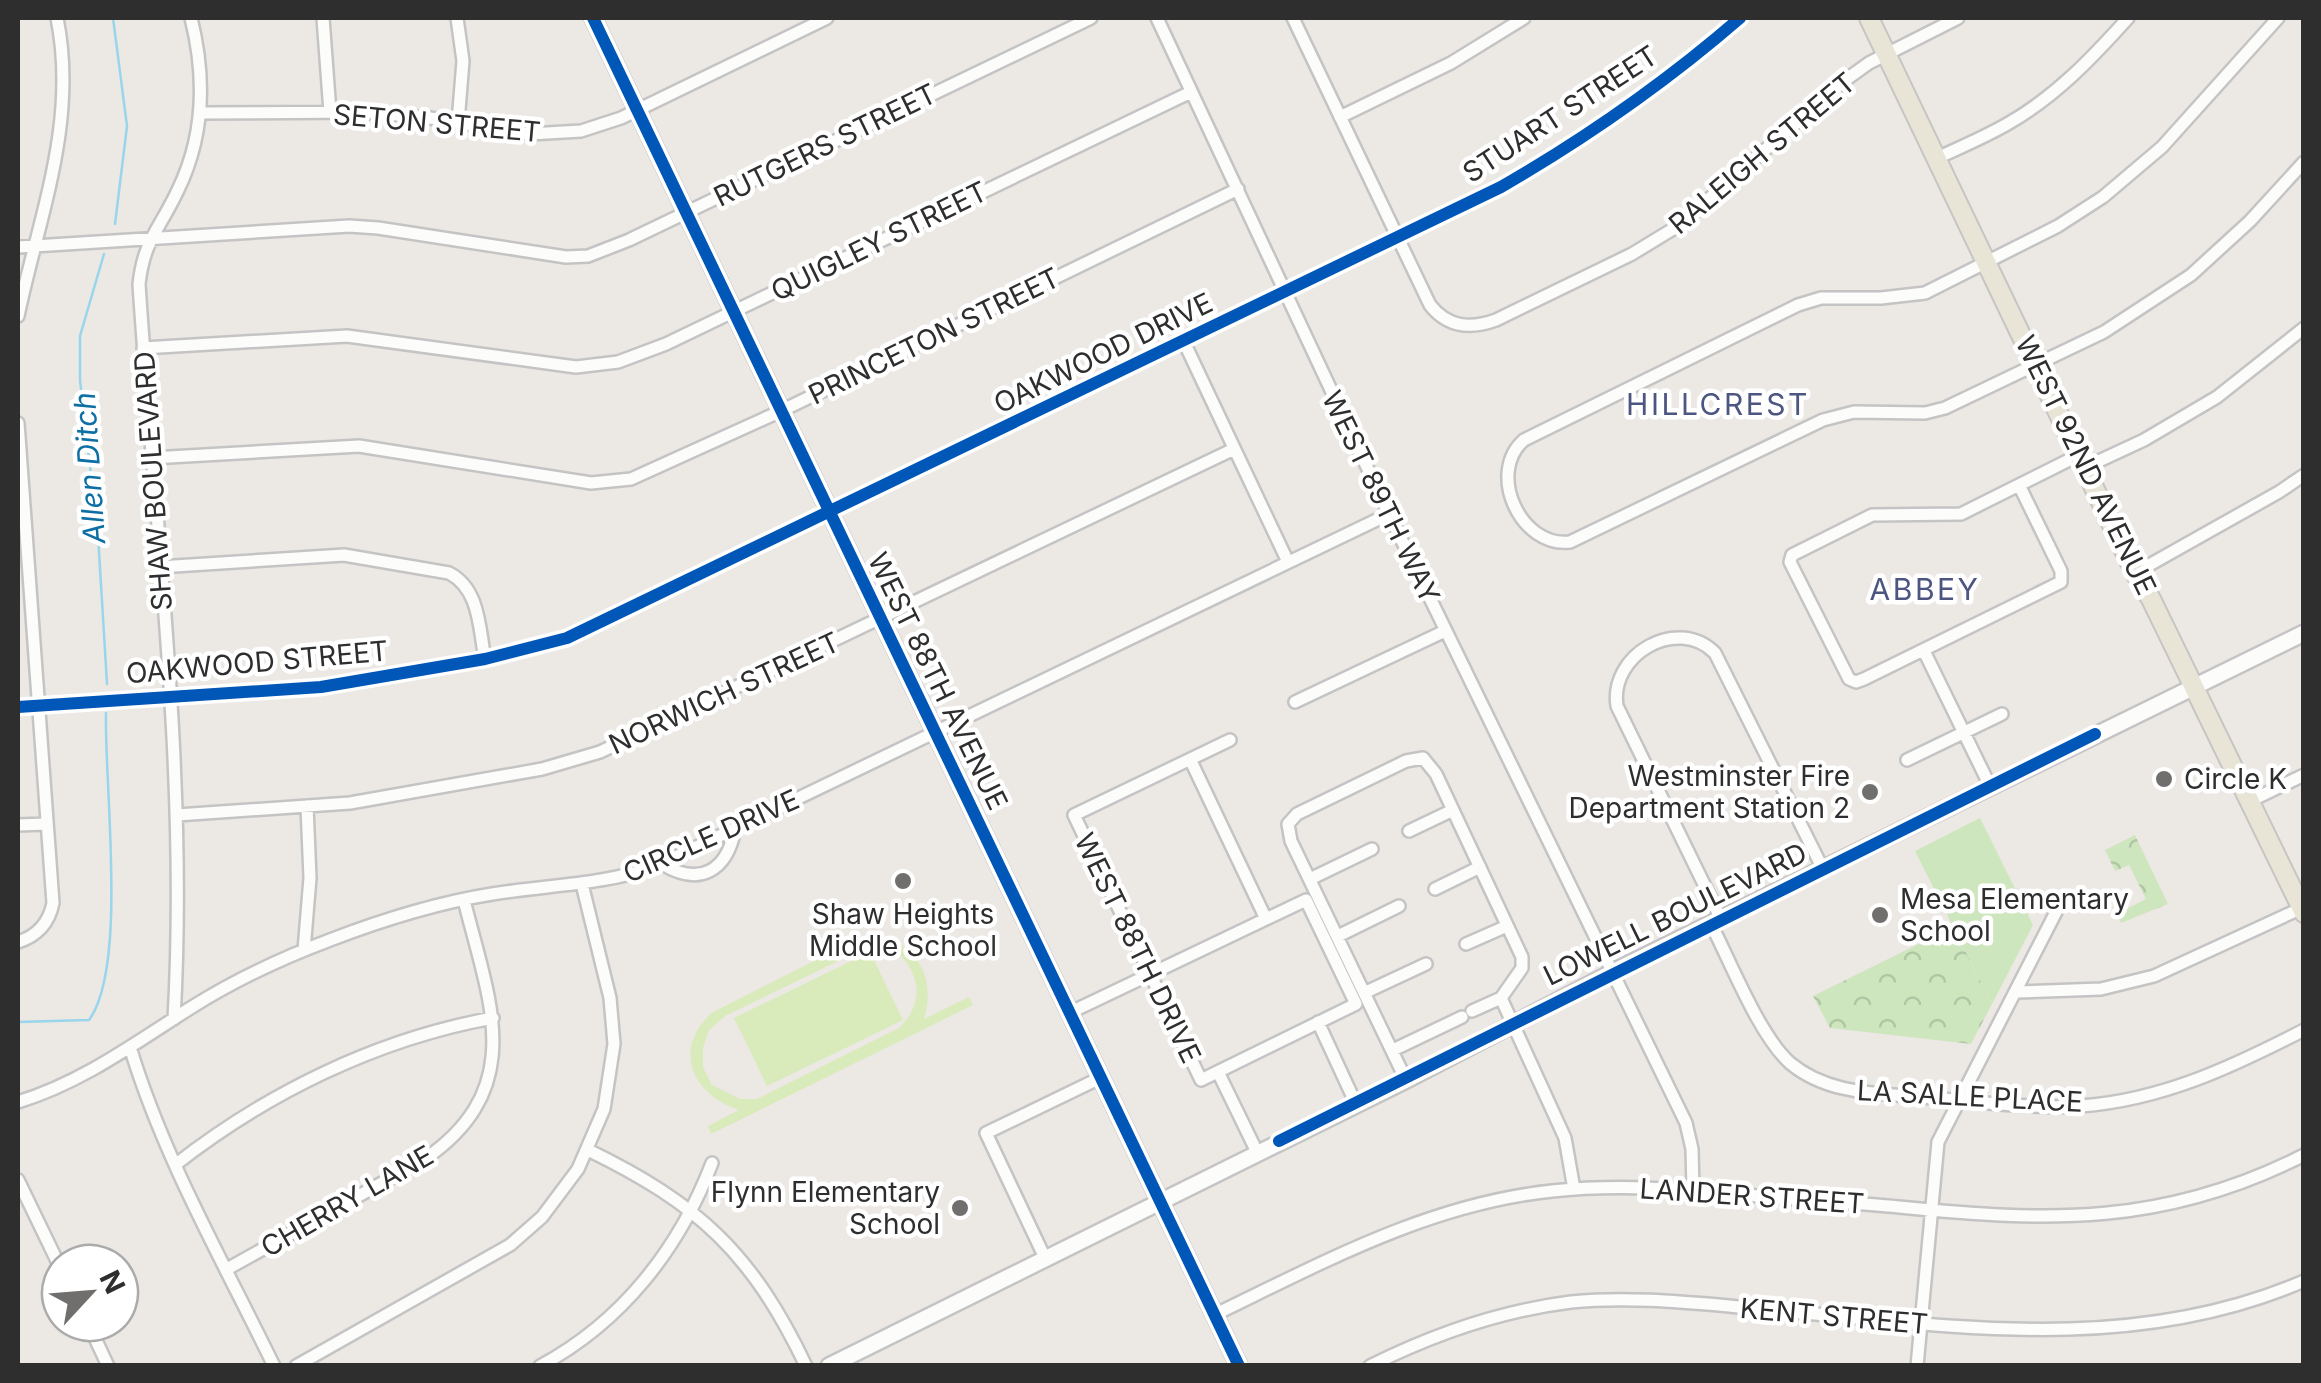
<svg xmlns="http://www.w3.org/2000/svg" width="2321" height="1383" viewBox="0 0 2321 1383" font-family="Inter,sans-serif">
<defs>
<pattern id="park-crowns" width="20" height="18" patternUnits="userSpaceOnUse" patternTransform="scale(2.5)"><rect width="20" height="18" fill="#cee6be"/><path d="M2 6a3 3 0 1 1 6 0M12 15a3 3 0 1 1 6 0" fill="none" stroke="#b1c6a4"/></pattern>
</defs>
<rect width="100%" height="100%" fill="#ece8e4"/>
<path fill="#cee6be" d="M1980,818L2033,925L1992,1004L1915,851Z"/>
<path fill="url(#park-crowns)" d="M2135,835L2168,904L2121,923L2117,914L2146,899L2129,865L2115,871L2105,850Z
M1953,927L1992,1004L1971,1044L1830,1028L1813,996Z"/>
<path fill="#d9eabb" fill-rule="evenodd" d="M876,936C919,944 936,979 924,1019L969,997L973,1005L711,1134L708,1126L739,1110C692,1095 671,1048 713,1012L858,939ZM867,947L898,953C922,976 923,1005 899,1028L757,1099H740L712,1085L703,1067V1048L709,1030L725,1016Z
M870,952L903,1020L767,1086L734,1018Z"/>
<g fill="none" stroke-linecap="round" stroke-linejoin="round">
<path stroke="#99d6ec" stroke-width="2.5" d="M113,18L127,126L115,224
M104,254L80,336V380L98,535L107,684
M18,1022L89,1020C128,967 104,784 106,713"/>
<g stroke="#c5c4c5" stroke-width="16">
<path id="street" d="M323,18L330,112
M457,18L463,61L458,122
M1157,18L1389,514L1686,1123L1692,1149L1693,1190
M1293,18L1430,305C1448,328 1471,329 1496,320L1632,254L1678,226L1844,81L1869,63L1958,18
M2278,18L2162,147L2103,197L2058,226L1925,293L1881,298H1821L1798,305L1524,440C1486,473 1521,548 1570,542L1823,420L1854,412L1925,413L1945,408L2104,332L2191,275L2250,221L2304,162
M201,113L364,112L430,118L530,134L581,131L621,118L827,18
M1340,117L1451,63L1524,18
M1937,158C1961,147 1987,136 2009,123C2056,96 2092,58 2128,18
M18,247L349,226L378,228L566,257L588,256L629,240L1091,18
M18,316C39,216 78,122 57,18
M1184,342L1288,562
M143,348L347,336L576,367L618,362L666,344L1191,92
M18,423L53,903C49,923 37,936 18,942
M152,458L359,446L591,483L631,479L781,411L1238,189
M2086,467L2144,440L2217,397L2304,328
M2020,487L2061,571V582L1864,679L1856,682L1849,679L1790,562L1792,555L1872,515L1961,514L2081,454
M159,567L344,555L449,573C480,589 479,628 485,659
M2135,573L2279,492L2304,475
M1924,651L1990,786
M1295,702L1445,631
M18,707L321,687L485,659L567,638L1501,187C1586,138 1666,82 1740,18
M1190,759L1266,919
M1907,760L2002,714
M2250,801L2304,775
M177,815L350,803L542,769L600,752L1234,449
M18,825L46,824
M1409,831L1453,810
M662,864C700,887 727,871 735,829
M1310,879L1372,849
M1435,889L1480,867
M1721,919L1617,706C1609,655 1677,615 1715,653L1823,869
M1711,924C1731,963 1759,1035 1790,1063C1827,1094 1875,1093 1921,1097C1973,1101 2028,1109 2081,1106C2162,1100 2232,1067 2304,1030
M1338,936L1399,906
M1466,944L1507,926
M304,950L310,878L307,806
M1366,992L1426,964
M2017,992L2101,989L2154,976L2304,907
M1472,1011L1501,998
M1069,1013C1148,975 1227,938 1306,900L1356,1004L1201,1080C1159,992 1116,904 1074,815L1230,740
M174,1019C188,774 155,529 139,284C144,240 159,230 177,192C205,136 206,78 191,18
M1318,1022L1356,1104
M130,1047C164,1159 223,1261 274,1366
M1393,1050L1462,1017
M1218,1072L1257,1152
M1406,1080L1291,841L1288,824L1297,814L1406,761L1423,758L1436,774L1522,957V968L1501,998L1565,1138L1574,1189
M18,1102C83,1082 135,1043 192,1007C235,980 282,958 330,940C382,920 436,903 492,894C548,885 603,885 657,866L1389,514
M588,1150C699,1204 752,1253 806,1366
M175,1165C267,1093 377,1039 493,1018
M18,1180L60,1267
M1045,1258L986,1133L1100,1078
M227,1269L425,1159C529,1087 489,1001 464,900
M1214,1315C1324,1262 1429,1204 1552,1191C1618,1184 1683,1189 1748,1195C1798,1200 1849,1202 1899,1207C2049,1222 2164,1226 2304,1155
M88,1323L108,1366
M296,1366L510,1245L542,1217L578,1169L604,1109L614,1044L610,998L582,884
M540,1366C622,1322 679,1249 712,1163
M1370,1366C1434,1334 1499,1311 1571,1302C1631,1296 1692,1303 1752,1308C1937,1324 2126,1358 2304,1281
M1917,1366L1938,1142L2057,910"/>
</g>
<g stroke="#c5c4c5" stroke-width="20">
<path id="secondary" d="M593,18L1239,1366
M829,1366L1406,1080L1627,965L2304,633"/>
</g>
<g stroke="#c6c5c4" stroke-width="22">
<path id="primary" d="M1869,18L2135,573L2151,599L2304,913"/>
</g>
<use href="#street" stroke="#fcfcfb" stroke-width="11"/>
<use href="#secondary" stroke="#fcfcfb" stroke-width="15"/>
<use href="#primary" stroke="#e8e4d6" stroke-width="18"/>
<g stroke="#fff" stroke-width="19">
<path id="cycleway" d="M593,18L1239,1366
M18,707L321,687L485,659L567,638L1501,187C1586,138 1666,82 1740,18
M1279,1141L2095,734"/>
</g>
<use href="#cycleway" stroke="#0057b8" stroke-width="12"/>
</g>
<g fill="#706f6e" stroke="#fff" stroke-width="4">
<circle cx="2164" cy="779" r="10"/>
<circle cx="1870" cy="792" r="10"/>
<circle cx="903" cy="881" r="10"/>
<circle cx="1880" cy="915" r="10"/>
<circle cx="960" cy="1208" r="10"/>
</g>
<g text-anchor="middle" stroke-width="9" stroke-linejoin="round" paint-order="stroke">
<g font-size="28" fill="#2e2e2e" stroke="#fff">
<text transform="translate(1560 114) rotate(-33)" y="10">STUART STREET</text>
<text transform="translate(437 123) rotate(5)" y="10">SETON STREET</text>
<text transform="translate(825 145) rotate(-26)" y="10">RUTGERS STREET</text>
<text transform="translate(1762 153) rotate(-40)" y="10">RALEIGH STREET</text>
<text transform="translate(879 241) rotate(-26)" y="10">QUIGLEY STREET</text>
<text transform="translate(934 336) rotate(-26)" y="10">PRINCETON STREET</text>
<text transform="translate(1103 353) rotate(-26)" y="10">OAKWOOD DRIVE</text>
<text transform="translate(2086 465) rotate(64)" y="10">WEST 92ND AVENUE</text>
<text transform="translate(153 481) rotate(-94)" y="10">SHAW BOULEVARD</text>
<text transform="translate(1381 497) rotate(64)" y="10">WEST 89TH WAY</text>
<text transform="translate(257 662) rotate(-5)" y="10">OAKWOOD STREET</text>
<text transform="translate(938 681) rotate(64)" y="10">WEST 88TH AVENUE</text>
<text transform="translate(724 693) rotate(-25)" y="10">NORWICH STREET</text>
<text transform="translate(711 836) rotate(-24)" y="10">CIRCLE DRIVE</text>
<text transform="translate(1675 914) rotate(-26)" y="10">LOWELL BOULEVARD</text>
<text transform="translate(1138 948) rotate(64)" y="10">WEST 88TH DRIVE</text>
<text transform="translate(1970 1096) rotate(3)" y="10">LA SALLE PLACE</text>
<text transform="translate(1752 1196) rotate(4)" y="10">LANDER STREET</text>
<text transform="translate(347 1201) rotate(-30)" y="10">CHERRY LANE</text>
<text transform="translate(1834 1316) rotate(5)" y="10">KENT STREET</text>
</g>
<g font-size="28" fill="#2e2e2e" stroke="#fff" text-anchor="end">
<text x="1850" y="786">Westminster Fire<tspan x="1850" dy="32">Department Station 2</tspan></text>
<text x="2184" y="789" text-anchor="start">Circle K</text>
<text x="1900" y="909" text-anchor="start">Mesa Elementary<tspan x="1900" dy="32">School</tspan></text>
<text x="903" y="924" text-anchor="middle">Shaw Heights<tspan x="903" dy="32">Middle School</tspan></text>
<text x="940" y="1202">Flynn Elementary<tspan x="940" dy="32">School</tspan></text>
</g>
<g font-size="30" letter-spacing="2.5" fill="#4d5680" stroke="#fff">
<text x="1718" y="415">HILLCREST</text>
<text x="1925" y="600">ABBEY</text>
</g>
<g font-size="30" font-style="italic" fill="#0d6fa3" stroke="#fff">
<text transform="translate(90 468) rotate(-94)" y="10">Allen Ditch</text>
</g>
</g>
<rect width="2321" height="1383" fill="none" stroke="#2e2e2e" stroke-width="40"/>
<g transform="translate(90 1293) rotate(64)"><circle r="48" fill="#ffffff" stroke="#ababab" stroke-width="2.5"/>
<path d="M0-8L18 38L0 25L-18 38Z" fill="#706f6e"/>
<text y="-15" font-size="28" font-weight="bold" text-anchor="middle" fill="#2e2e2e">N</text>
</g>
</svg>
